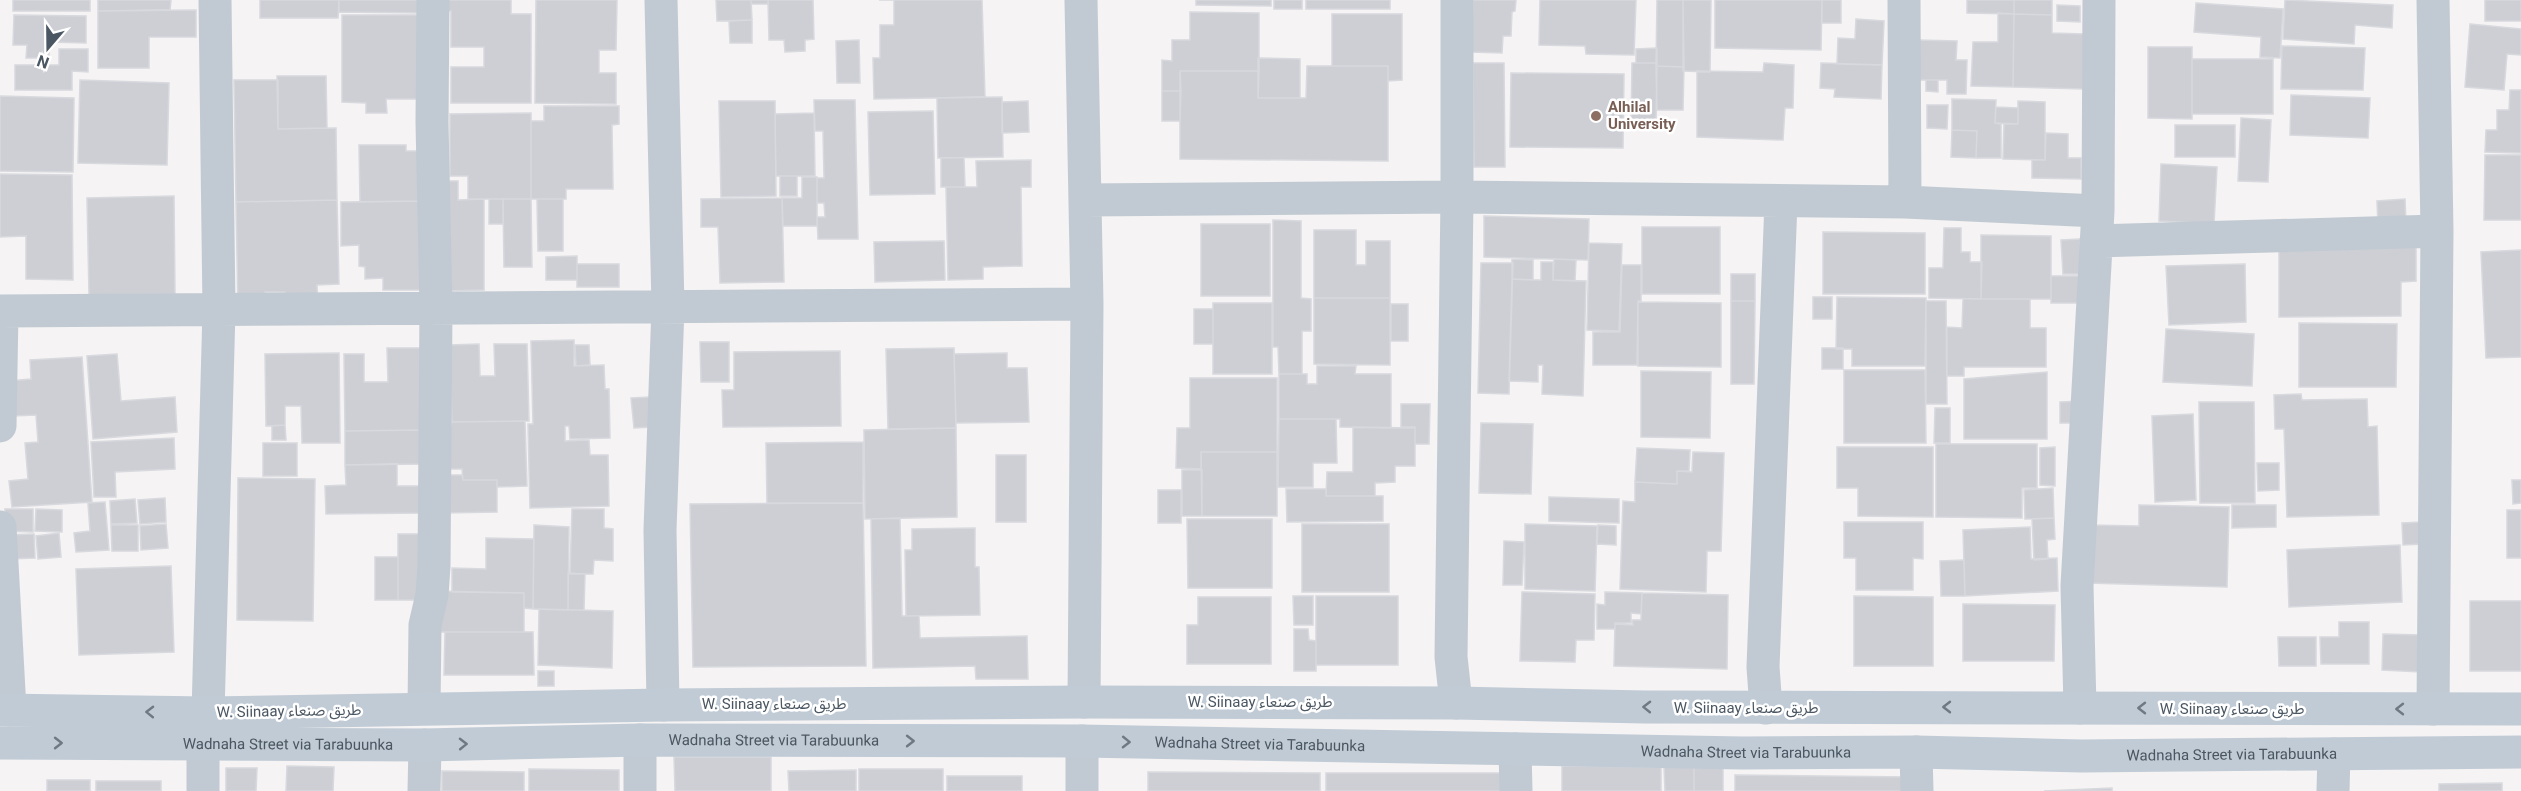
<svg xmlns="http://www.w3.org/2000/svg" width="2521" height="791" viewBox="0 0 2521 791" font-family="Roboto,'Noto Sans Arabic',sans-serif">
<rect width="100%" height="100%" fill="#f5f3f3"/>
<path fill="#cdcfd5" stroke="#d7d9de" stroke-width="1.5" d="M13,0H90V11H13Z
M98,0H171L170,10L98,11Z
M260,0H339L338,18H260Z
M339,0H429V13L339,12Z
M444,0H511V14H531V103H451V67H484V47H451V11H444Z
M536,0H617L616,50H599V73H616V104L535,103Z
M716,0H751L752,20L717,21Z
M751,0H768V4H751Z
M768,0H813L814,39L805,40V51L785,52L784,40H769Z
M879,0H982L985,97L874,99L873,58H880V25H894V0Z
M1196,0H1271V6L1196,5Z
M1274,0H1302V9H1274Z
M1306,0H1390V9H1306Z
M1473,0H1516L1515,11L1512,12L1511,36H1503L1502,53L1471,52Z
M1540,0H1636L1634,55L1586,54L1585,46L1539,45Z
M1657,0H1683L1684,67L1656,66Z
M1683,0H1711L1710,72L1683,71Z
M1715,0H1822L1821,50L1715,48Z
M1822,0H1841V23H1822Z
M1967,0H2014V14L1967,13Z
M2014,0H2052V15L2014,14Z
M2285,0L2393,5L2392,28L2355,25L2354,44L2283,39Z
M2485,0H2521V21H2485Z
M2196,3L2283,9L2280,58L2260,57L2261,37L2194,32Z
M2057,5L2080,6V22L2057,21Z
M196,10V37H149V68H98V11Z
M1190,12L1259,13V71H1180L1181,91H1162V60L1172,61V40H1190Z
M1998,13L2014,14L2013,87L1971,86L1973,42H1998Z
M1332,14H1402V80L1388,81V66H1332Z
M2014,14L2052,15V33L2084,34L2083,89L2013,87Z
M14,15L86,16V43L49,42V58H26L27,45H13Z
M342,15H423V99H386L387,113H366V103L342,102Z
M1856,19L1884,21L1882,65L1837,64L1838,38L1855,39Z
M752,20V43H730L729,21Z
M2470,24L2521,29V55L2507,54L2504,90L2465,87Z
M859,40L860,83H837L836,41Z
M1917,40L1957,41L1956,60H1967L1966,94H1947V80H1916Z
M2282,46L2365,48L2363,90L2281,89Z
M2148,47H2192V119L2148,118Z
M1657,48V63H1636V49Z
M59,49H88V72L72,71V90H15V65H59Z
M1258,58L1300,59V98H1258Z
M2192,59H2273V114H2192Z
M1473,63H1504L1505,167H1474Z
M1632,63H1657L1656,122H1631Z
M1764,63L1794,65L1793,108H1785L1783,140L1697,137V71L1763,72Z
M1821,63L1882,65L1881,99L1834,97L1835,89L1820,88Z
M1307,66H1388V161L1180,159V71H1259L1258,98H1306Z
M1656,66L1684,67L1683,110H1657Z
M1511,73L1624,74L1623,148L1510,147Z
M277,76H326L327,128L278,129Z
M80,80L169,83L167,165L78,163Z
M234,80H278V129L336,128L337,200L236,202Z
M1926,80H1938V92L1926,91Z
M2510,90H2521V153L2485,152L2486,130H2497V110H2509Z
M1162,91H1181L1180,121H1162Z
M2291,95L2370,98L2368,138L2290,135Z
M0,96L74,98L73,172L0,171Z
M1002,97L1003,157L938,158L937,98Z
M1952,99L1996,100L1995,123L2001,124V158H1976L1977,131L1952,130Z
M814,100H855L858,239H818L817,217H825L824,203H817V178H824L823,131H815Z
M719,101H775L776,196L721,197Z
M1028,101L1029,132L1002,133V102Z
M2018,101L2045,102V160L2003,159L2004,124H2018Z
M1927,105H1948L1947,129L1927,128Z
M544,106H619V124L612,125L613,189H566V199H531V121H544Z
M1996,107L2018,108V124L1995,123Z
M933,111L935,194L870,195L868,112Z
M531,113V199H468V176H450V114Z
M814,113L815,176H776L775,114Z
M2241,118L2271,120L2268,182L2238,181Z
M2175,125H2235V157H2175Z
M1952,130L1977,131L1976,158L1951,157Z
M2046,133L2068,134V158H2081V179L2032,178V160H2045Z
M359,145H406V151H423V201L360,202Z
M2485,155H2521V220H2484Z
M941,158H964L965,187H941Z
M1031,160V187H1021L1022,266L983,267V279L948,280L946,187H977L976,161Z
M2161,164L2217,167L2214,224L2159,221Z
M0,174L72,175L73,280L26,279V236L0,237Z
M780,176H797V196H780Z
M802,177H817V226H783L782,198H802Z
M444,181H458V200L484,199V290L444,291Z
M174,196L175,294L89,295L87,198Z
M782,198L784,282L720,283L718,227H701V199Z
M489,199H503V224H489Z
M503,199H531L532,267H504Z
M537,199H563V251H538Z
M2405,199L2406,224L2378,225L2377,201Z
M337,200L339,284L317,285L318,308L285,309V292H265L266,309H238L236,202Z
M423,201L425,290H383V278L365,279V267L359,266V245L341,246V202Z
M1484,216L1589,219L1588,260L1484,257Z
M1273,220L1301,221V298L1311,299V331H1302V374H1279L1278,347H1273Z
M1201,224H1270V296H1201Z
M1642,227H1720V294H1642Z
M1944,228H1961V252H1970V262H1982L1981,299L1929,298V268H1943Z
M1314,230H1356V265H1366V241H1390V298H1314Z
M1823,232L1925,233V294H1823Z
M1981,235L2051,236V299H1981Z
M2080,239L2082,274H2063L2061,240Z
M944,241L945,280L875,282L874,242Z
M1589,243L1622,244L1619,331L1587,330Z
M2279,245H2416V281L2401,282V316L2279,317Z
M2521,250V357L2486,358L2481,252Z
M577,256V280H546V257Z
M1512,259L1533,260V280L1512,279Z
M1554,259L1576,260L1575,281L1553,280Z
M1541,262H1553V280L1586,281L1583,396L1542,394L1543,365H1538V382L1509,381L1512,279L1541,280Z
M1481,263H1513L1509,394L1478,393Z
M577,264H619V287H577Z
M2245,264L2246,322L2169,325L2166,266Z
M1622,265H1641V301H1638L1637,365H1593V332H1620Z
M1731,274H1755V301H1731Z
M2051,276H2081V303H2051Z
M1813,297H1832V319H1813Z
M1837,297L1926,298L1925,366H1852V349H1836Z
M1314,298H1390V365L1314,364Z
M1963,299H2030V328H2046V367H1964V376H1947V327L1962,328Z
M1731,301H1755L1754,384H1731Z
M1926,301H1946L1947,404H1926Z
M1638,302L1721,303V367L1638,366Z
M1213,303H1272V374H1213Z
M1391,304H1408V341H1391Z
M1194,309H1213V344H1194Z
M2299,323L2397,324L2396,387H2299Z
M2166,329L2254,334L2252,386L2163,382Z
M574,340V366L604,365L605,389H609L610,438L570,439L569,426H565V441L589,440L590,455H608L609,506L530,508L528,424H533L531,341Z
M700,342H729V382H701Z
M479,344L480,376H495L494,344H527L529,421L452,422L450,345Z
M575,345H589L590,365L576,366Z
M387,348H422L423,430L345,431L344,354H364V382H388Z
M954,348L956,428L888,429L886,349Z
M1822,348H1843V369H1822Z
M840,351L841,426L723,427L722,390H734V352Z
M339,353L340,443H302L301,406H285V425L266,426L265,354Z
M1007,353V368H1027L1029,422L956,423L954,354Z
M117,354L121,401L175,397L177,432L93,439L87,356Z
M82,357L92,502L12,507L9,481L28,479L25,443L38,442L36,415L12,416L9,381L31,379L30,360Z
M1317,366H1356L1355,374H1391V428L1340,427V419H1279V374H1307V384H1317Z
M1844,370H1925L1926,443H1844Z
M1641,371L1711,372L1710,438L1641,437Z
M2047,372V439H1964V379Z
M1190,378H1277V452H1201V469L1176,468L1177,428H1190Z
M2301,394L2302,400L2367,399L2368,427L2377,426L2379,515L2287,517L2284,429H2275L2274,395Z
M650,397L652,427L634,428L631,398Z
M2082,401L2083,423H2060V402Z
M2199,402H2254L2255,503H2200Z
M1401,404H1430L1429,444H1415V427H1401Z
M1935,408H1950V443H1934Z
M2193,414L2196,500L2155,502L2152,416Z
M1279,419H1336L1337,463H1313V487H1278Z
M525,421L527,486L497,487V480H463L462,469H438L452,422Z
M1481,423L1533,424L1531,494L1479,493Z
M285,425L286,440H272V426Z
M1353,427L1415,428V466H1395V482L1375,483V496H1326L1327,472H1353Z
M956,428L957,517L865,519L864,430Z
M423,430L424,464L345,465V431Z
M174,438L175,469L115,472L116,497H94L91,442Z
M863,442V503H767L766,443Z
M263,443H297V476H263Z
M1936,444H2037V488H2022V518L1936,517Z
M1837,447H1933V517L1858,516V488H1837Z
M2055,447V486L2040,485V448Z
M1637,448L1690,450L1689,471H1677V484L1635,482Z
M1201,452H1277V516H1202Z
M1693,452L1724,453L1721,551H1707L1706,592L1620,589L1623,501L1635,502V482L1677,484V471L1692,472Z
M996,455H1026V522H996Z
M2257,463H2279V490L2258,491Z
M397,464V486H423V513L326,514L325,486L346,485L345,465Z
M1182,470H1202V516H1182Z
M442,475H462L463,480H497V512L443,513Z
M238,478L315,479L313,621L237,620Z
M2512,480H2521V503L2513,504Z
M2053,488L2054,518L2025,519L2024,490Z
M1286,489H1326V496H1383V521L1287,522Z
M1158,490H1181V523H1158Z
M1549,497L1619,499V523L1549,521Z
M165,498L166,522L140,524L138,500Z
M135,499L137,523L111,524L110,501Z
M105,502L109,550L76,552L74,533L90,531L88,503Z
M863,503L866,666L693,667L690,504Z
M2139,505L2229,507L2227,587L2088,583L2089,525L2139,526Z
M2232,505H2276V527L2232,528Z
M5,509H33V532L5,531Z
M36,509L62,510V532L35,531Z
M572,509H604V528L613,529V561L594,560L593,574H570Z
M2507,510H2521V558H2507Z
M900,518L902,616H919L920,638L1027,636L1028,679H976L975,666L873,668L871,519Z
M2054,518L2055,539L2047,540L2048,559L2034,560L2032,519Z
M1187,519H1272V588H1188Z
M1844,522H1923V559L1913,558V590H1856V558H1844Z
M2422,522L2423,544L2403,545L2402,523Z
M166,524L168,548L141,550L140,526Z
M1302,524H1389V592H1302Z
M1525,524L1597,526L1595,591L1525,589Z
M111,525H138V551H112Z
M534,525L569,527L568,610L533,609Z
M1598,525L1616,526V545L1597,544Z
M2030,527L2031,559L2057,558L2058,591L1965,596L1963,530Z
M975,528V567H979L980,615L906,616L905,550H912V529Z
M59,533L61,557L38,559L36,536Z
M34,534L35,558L8,559L7,535Z
M398,534H427L428,600H398Z
M486,538L534,539L533,609L524,608V593L452,592V568L486,569Z
M1504,541L1524,542L1522,585H1503Z
M2400,545L2402,602L2289,607L2287,550Z
M375,557H398V600H375Z
M1964,560L1965,596H1941L1940,561Z
M171,566L174,652L79,655L76,569Z
M568,573L585,574L584,610H568Z
M434,591L524,593V632H434Z
M1522,592L1595,594L1594,640H1576L1575,662L1520,661Z
M1605,592L1642,593L1641,614L1631,613V623H1615V629H1597V604L1605,605Z
M1642,593L1728,595L1727,669L1614,666L1615,624L1633,625L1632,620H1641Z
M1293,596H1313V625H1294Z
M1316,596H1398V665H1316Z
M1854,596L1933,597V666H1854Z
M1198,597H1271V664H1187V625H1198Z
M2470,601H2521V671H2470Z
M1963,604L2055,605L2054,661H1963Z
M539,609L613,611L612,668L538,665Z
M2339,622H2369V664H2321L2320,637H2339Z
M1294,629H1308L1309,640L1316,641V671H1294Z
M445,632H533L534,675H444Z
M2383,634L2422,635L2421,672L2382,670Z
M2278,637H2316V666H2279Z
M538,671H554V686H538Z
M674,757H771V791H675Z
M287,766L334,767L333,791H286Z
M1562,766L1661,767V791H1562Z
M1664,766H1694V791H1665Z
M1694,766H1723V791H1694Z
M226,768H257L256,791H226Z
M529,769L619,770V791H529Z
M859,769H943V791H859Z
M856,770V791H789L788,771Z
M442,771L524,772V791H442Z
M1148,772L1320,773V791H1148Z
M1326,773H1504V791H1326Z
M1735,775L1910,777L1909,791H1735Z
M947,776H1022V791H947Z
M47,780H90V791H47Z
M96,781H161V791H96Z
M2502,783V791H2439V784Z
M2112,788V791H2044Z"/>
<g fill="none" stroke-linecap="round" stroke-linejoin="round">
<path stroke="#c1cad2" stroke-width="33" d="M661,0L668,307L660,530L663,705
M1081,0L1087,304L1084,702
M1904,0L1905,202
M2433,0L2437,231L2433,709
M1085,200L1457,197L1905,202L2098,211
M2096,241L2437,231
M0,311L1087,304
M0,426L2,311
M0,527L10,710
M1456,703L1451,657L1457,197V0
M424,708L425,625L432,595L434,566L436,308L432,122L433,0
M1766,708L1763,667L1781,202
M2080,708L2077,586L2098,211L2099,0
M208,713L219,310L215,0
M640,740V791
M1082,741V791
M203,743V791
M1515,749L1516,791
M1916,752L1917,791
M424,791L425,745
M2333,791L2334,754"/>
<g stroke="#c1cbd6" stroke-width="33">
<path d="M0,710L208,713L663,705L1084,702L1456,703L1645,707L2521,709"/>
<path id="s1" d="M0,743L425,745L640,740L1082,741L1742,753L1916,752L2081,756L2521,752"/>
</g>
</g>
<defs><path id="oneway-chevron" d="M-2-3.5L2.5 0L-2 3.5" fill="none" stroke-width="1.6" stroke-linecap="round" stroke-linejoin="round" transform="scale(1.5)"/></defs>
<g stroke="#6e7984">
<use href="#oneway-chevron" transform="translate(1647 707) rotate(-179)"/>
<use href="#oneway-chevron" transform="translate(1947 707) rotate(-180)"/>
<use href="#oneway-chevron" transform="translate(2142 708) rotate(-180)"/>
<use href="#oneway-chevron" transform="translate(2400 709) rotate(-180)"/>
<use href="#oneway-chevron" transform="translate(150 712) rotate(-179)"/>
<use href="#oneway-chevron" transform="translate(910 741)"/>
<use href="#oneway-chevron" transform="translate(1126 742) rotate(1)"/>
<use href="#oneway-chevron" transform="translate(58 743)"/>
<use href="#oneway-chevron" transform="translate(463 744) rotate(-1)"/>
</g>
<circle fill="#8d6e63" stroke="#fff" stroke-width="2" cx="1596" cy="116" r="6"/>
<g text-anchor="middle" stroke-width="5" stroke-linejoin="round" paint-order="stroke">
<g font-size="15" font-weight="bold" fill="#785e54" stroke="#fff" text-anchor="start">
<text x="1608" y="112">Alhilal<tspan x="1608" dy="17">University</tspan></text>
</g>
<g font-size="15" fill="#4a5661" stroke="#fff">
<text x="1260" y="707">W. Siinaay طريق صنعاء</text>
<text x="774" y="709">W. Siinaay طريق صنعاء</text>
<text x="1746" y="713">W. Siinaay طريق صنعاء</text>
<text x="2232" y="714">W. Siinaay طريق صنعاء</text>
<text transform="translate(289 711) rotate(-1)" y="5">W. Siinaay طريق صنعاء</text>
<text dy="5" stroke="none"><textPath href="#s1" startOffset="774">Wadnaha Street via Tarabuunka</textPath></text>
<text dy="5" stroke="none"><textPath href="#s1" startOffset="288">Wadnaha Street via Tarabuunka</textPath></text>
<text dy="5" stroke="none"><textPath href="#s1" startOffset="1260">Wadnaha Street via Tarabuunka</textPath></text>
<text dy="5" stroke="none"><textPath href="#s1" startOffset="1746">Wadnaha Street via Tarabuunka</textPath></text>
<text dy="5" stroke="none"><textPath href="#s1" startOffset="2232">Wadnaha Street via Tarabuunka</textPath></text>
</g>
</g>
<g transform="translate(48 48) rotate(200)" stroke="#ffffff" stroke-width="4.5" paint-order="stroke">
<path d="M0-4.5L10 22L0 15L-10 22Z" fill="#4a5661"/>
<text y="-9" font-size="16" font-weight="bold" text-anchor="middle" fill="#4a5661">N</text>
</g>
</svg>
